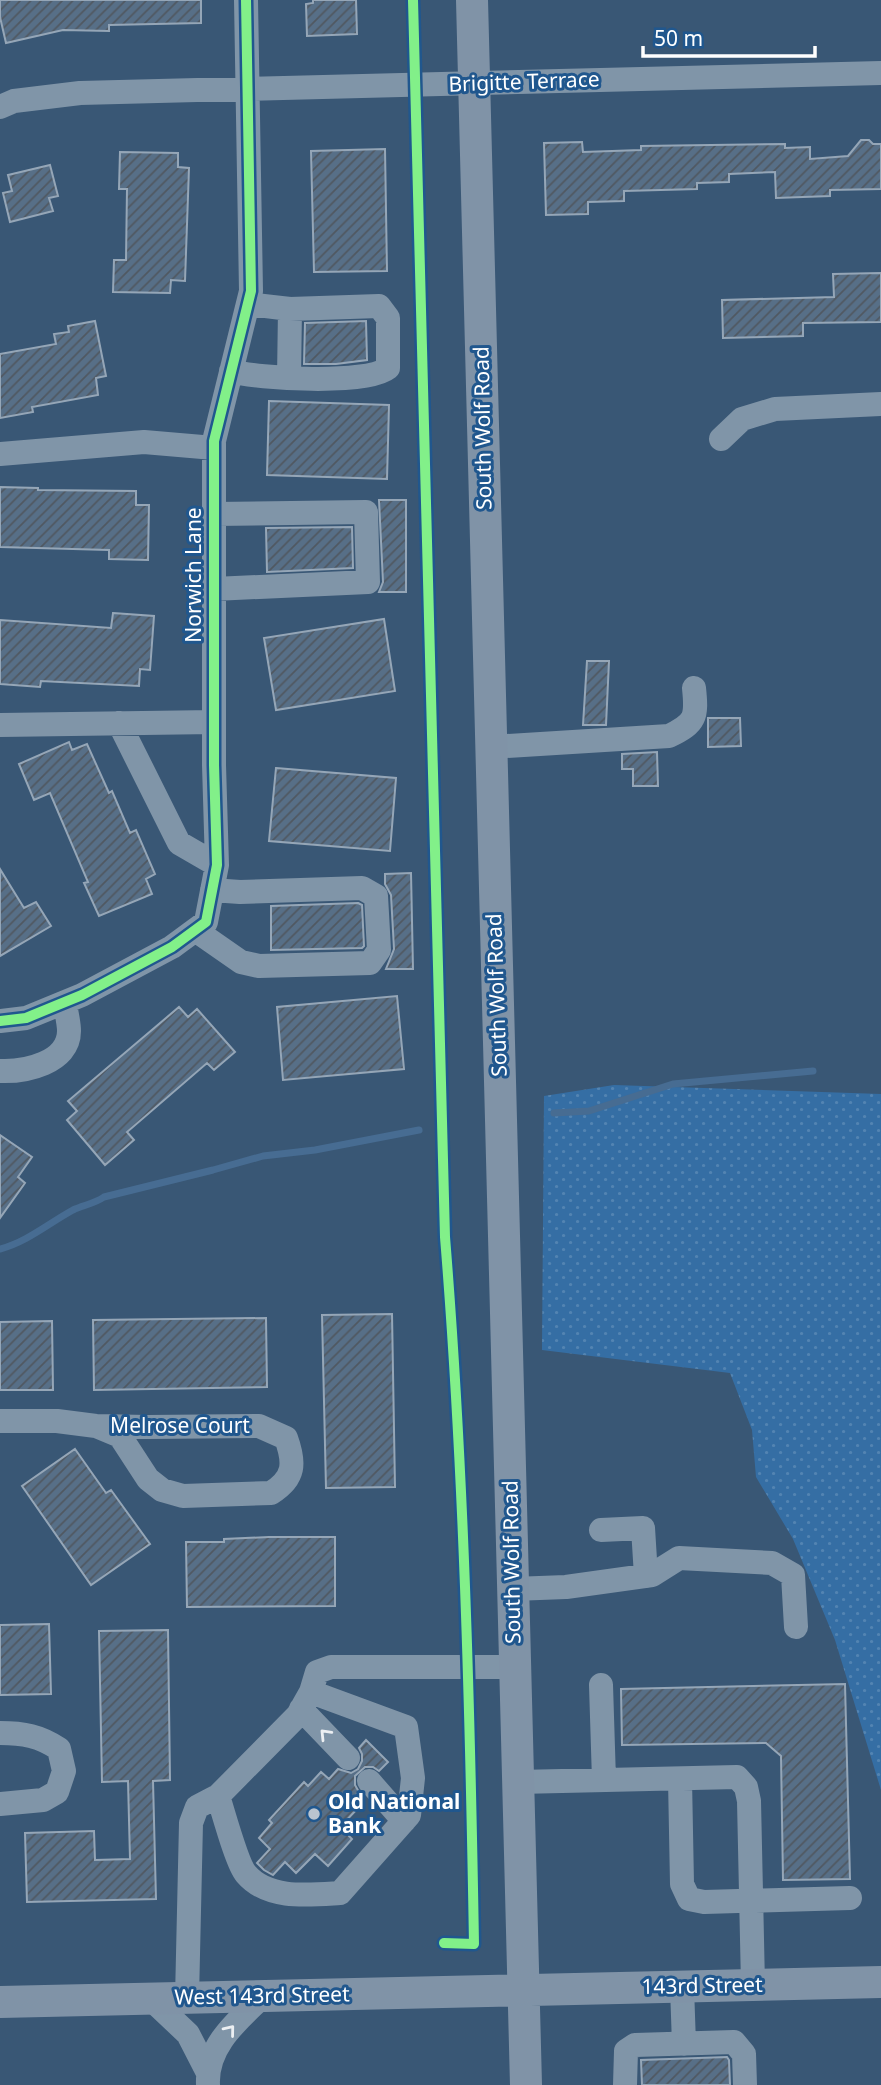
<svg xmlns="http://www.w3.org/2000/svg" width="881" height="2085" viewBox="0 0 881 2085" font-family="'Noto Sans',sans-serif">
<defs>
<pattern id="grass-dots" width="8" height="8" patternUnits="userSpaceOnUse" patternTransform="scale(1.75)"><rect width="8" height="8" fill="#356ea4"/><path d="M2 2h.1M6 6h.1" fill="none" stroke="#5384b2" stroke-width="1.8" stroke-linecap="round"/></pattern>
<pattern id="building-hatch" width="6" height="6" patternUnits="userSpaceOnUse" patternTransform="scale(1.75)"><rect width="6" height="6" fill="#576f87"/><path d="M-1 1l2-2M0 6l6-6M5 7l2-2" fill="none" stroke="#505861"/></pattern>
</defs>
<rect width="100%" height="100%" fill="#395775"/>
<path fill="url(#grass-dots)" d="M614,1085L881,1094V1790L835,1640L793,1539L756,1477L752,1430L730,1373L542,1350L544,1096Z"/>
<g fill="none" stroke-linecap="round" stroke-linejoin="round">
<path stroke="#476c92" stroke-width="7" d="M554,1113L589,1111L673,1084L813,1071
M0,1249C27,1242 49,1223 73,1210C83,1205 94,1204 104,1197L213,1170L263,1156L315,1150L419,1130"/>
</g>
<path fill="url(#building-hatch)" stroke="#95a6b7" stroke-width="2" d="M0,0H201V23L109,25V31L63,30L6,43L0,17Z
M313,0H356L357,34L307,36L306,4L313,3Z
M861,140H869L873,144H881V189L830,190V196L776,198L775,172L729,174V182L697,183V189L624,191V201L588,202V214L546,215L544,143L582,142L583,152L641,150V146L785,144V148L810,147V159L848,156Z
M385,149L387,271L314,272L311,151Z
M120,152L178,153V167L189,168L185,281L171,280L170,293L113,292L114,260H126L127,189H119Z
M50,165L58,196L49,198L53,211L10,222L3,193L12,191L8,175Z
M881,273V322L803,323V336L723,338L722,300L834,297L833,274Z
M95,321L106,376L96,378L98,395L32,407L33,412L0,418V354L56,344L54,334L69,332L68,326Z
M366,321L367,360L336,364H304L305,323Z
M269,401L389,405L387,479L267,475Z
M0,487L38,488V490L136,491V505H149L148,560L109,559V550L0,547Z
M379,500H406V592H379L383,582Z
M352,527L353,568L267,572L266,528Z
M113,613L154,616L150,670L140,669L139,686L41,681L40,687L0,684V620L111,628Z
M384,619L395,691L276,710L264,638Z
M587,661H609L606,725H583Z
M708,718H740L741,746L708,747Z
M69,742L72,750L87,744L109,793L112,791L130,833L136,830L155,874L146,879L152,894L99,916L84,883L88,882L50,793L34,800L19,764Z
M657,752L658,786H633V769H622V754Z
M276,768L396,778L390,851L269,841Z
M0,869L24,908L36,902L51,926L0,956Z
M411,873L413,969H386L394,949L391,895L385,884V874Z
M358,903L362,905L364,946L362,948L271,950V906Z
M397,996L404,1069L283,1080L277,1007Z
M179,1007L188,1017L197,1009L235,1052L214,1070L207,1063L127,1132L134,1140L105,1165L67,1120L77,1111L68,1101Z
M0,1135L32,1157L18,1177L25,1183L0,1218Z
M392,1314L395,1487L326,1488L322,1315Z
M266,1318L267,1387L94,1390L93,1320Z
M52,1321L53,1390H0V1322Z
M75,1449L106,1493L111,1490L150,1544L91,1585L22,1486Z
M269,1537H335V1606L187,1607L186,1542H224V1539Z
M49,1624L51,1694L0,1695V1625Z
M168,1630L170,1780L153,1781L156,1899L27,1902L25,1833L94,1831L95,1860L130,1859L128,1781L102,1782L99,1631Z
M845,1684L850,1879L783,1880L781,1756L766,1743L622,1745L621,1689Z
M366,1740L388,1762L379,1771L373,1767H365L355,1776V1785L359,1792L351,1800L359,1807L340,1827L352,1839L328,1866L315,1854L296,1873L285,1862L273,1875L264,1870L257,1863L270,1849L259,1838L272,1823L269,1820L304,1782L308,1786L321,1772L329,1779L338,1769L351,1773L358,1769L362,1761V1754L359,1748Z
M727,2057L729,2060L730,2085H642L641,2060Z"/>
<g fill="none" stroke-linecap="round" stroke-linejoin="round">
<path stroke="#8095a8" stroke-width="24" d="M0,107L14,101L80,93L881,73
M231,371C258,379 367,385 388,368V318L379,306L290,309L248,304
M289,378L290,309
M721,439L742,419L775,409L881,404
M0,454L144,442L214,448
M214,514L366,512L368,582L214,589
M119,723L179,843L217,865
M0,725L214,722
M491,747L669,736C696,723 697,717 694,688
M195,930L241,962L259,966L370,963L379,950L376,896L362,888L240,892L212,890
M0,1021L26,1018L82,995L172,947L206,922L217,865L214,765V441L251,291L246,0
M0,1071C25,1072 69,1063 69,1031C69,1022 66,1012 65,1003
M0,1421H57L96,1426L147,1427L259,1426L286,1438C295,1463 295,1478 271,1493L183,1496L162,1490L148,1479L120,1436L96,1426
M601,1530L643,1528L646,1576
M513,1589L566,1587L652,1575L679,1558L772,1563L793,1575L796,1627
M601,1685L604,1780
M301,1709L348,1758
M0,1733C23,1733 40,1736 59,1749L64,1771L57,1792L43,1800L0,1804
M680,1779L682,1884L689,1899L704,1902L850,1898
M369,1781L404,1821
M518,1782L737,1777L746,1787L749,1801L753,1985
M218,1796C223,1811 237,1864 246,1874C268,1900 309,1895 340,1893L409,1815L413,1778L406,1727L311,1692
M682,1987L684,2044
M187,1998L191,1823L197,1807L218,1796L298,1715L311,1692L317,1672L331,1667H515
M151,1999L188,2034L207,2071
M208,2085C206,2046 237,2021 263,1996
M625,2085L626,2051L635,2045L734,2042L744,2054L745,2085"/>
<path stroke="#8093a7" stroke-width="32" d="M472,0L526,2085
M0,2002L881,1982"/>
<g stroke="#20578e" stroke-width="15">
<path id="cycleway" d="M413,0L445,1237C464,1472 470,1708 474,1944L444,1943
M0,1021L26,1018L82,995L172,947L206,922L217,865L214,765V441L251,291L246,0"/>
</g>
<use href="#cycleway" stroke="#82f089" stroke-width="10"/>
</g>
<defs><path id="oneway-chevron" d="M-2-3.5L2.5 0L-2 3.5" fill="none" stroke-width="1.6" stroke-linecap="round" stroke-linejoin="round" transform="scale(1.75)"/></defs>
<g stroke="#eceff2">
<use href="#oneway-chevron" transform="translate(325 1734) rotate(-134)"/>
<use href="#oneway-chevron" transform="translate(230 2030) rotate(-51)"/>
</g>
<circle fill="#bac4cf" stroke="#20578e" stroke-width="2.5" cx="314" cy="1814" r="7"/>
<g text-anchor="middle" stroke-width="6" stroke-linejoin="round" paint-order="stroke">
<g font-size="21" fill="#fff" stroke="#20578e">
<text transform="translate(524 82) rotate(-2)" y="7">Brigitte Terrace</text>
<text transform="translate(483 428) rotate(-91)" y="7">South Wolf Road</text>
<text transform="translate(194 575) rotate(-90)" y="7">Norwich Lane</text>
<text transform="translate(497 995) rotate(-92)" y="7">South Wolf Road</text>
<text x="180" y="1433">Melrose Court</text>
<text transform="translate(512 1562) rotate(-91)" y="7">South Wolf Road</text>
<text transform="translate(702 1986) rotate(-1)" y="7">143rd Street</text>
<text transform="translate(262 1996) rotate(-1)" y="7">West 143rd Street</text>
</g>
<g font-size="21" font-weight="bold" fill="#fff" stroke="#20578e" text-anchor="start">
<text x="328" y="1809">Old National<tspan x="328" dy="24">Bank</tspan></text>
</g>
</g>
<path d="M643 46v10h172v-10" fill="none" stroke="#ffffff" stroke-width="3.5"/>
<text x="654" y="46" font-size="21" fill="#ffffff" stroke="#20578e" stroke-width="5" paint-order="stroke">50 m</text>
</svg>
